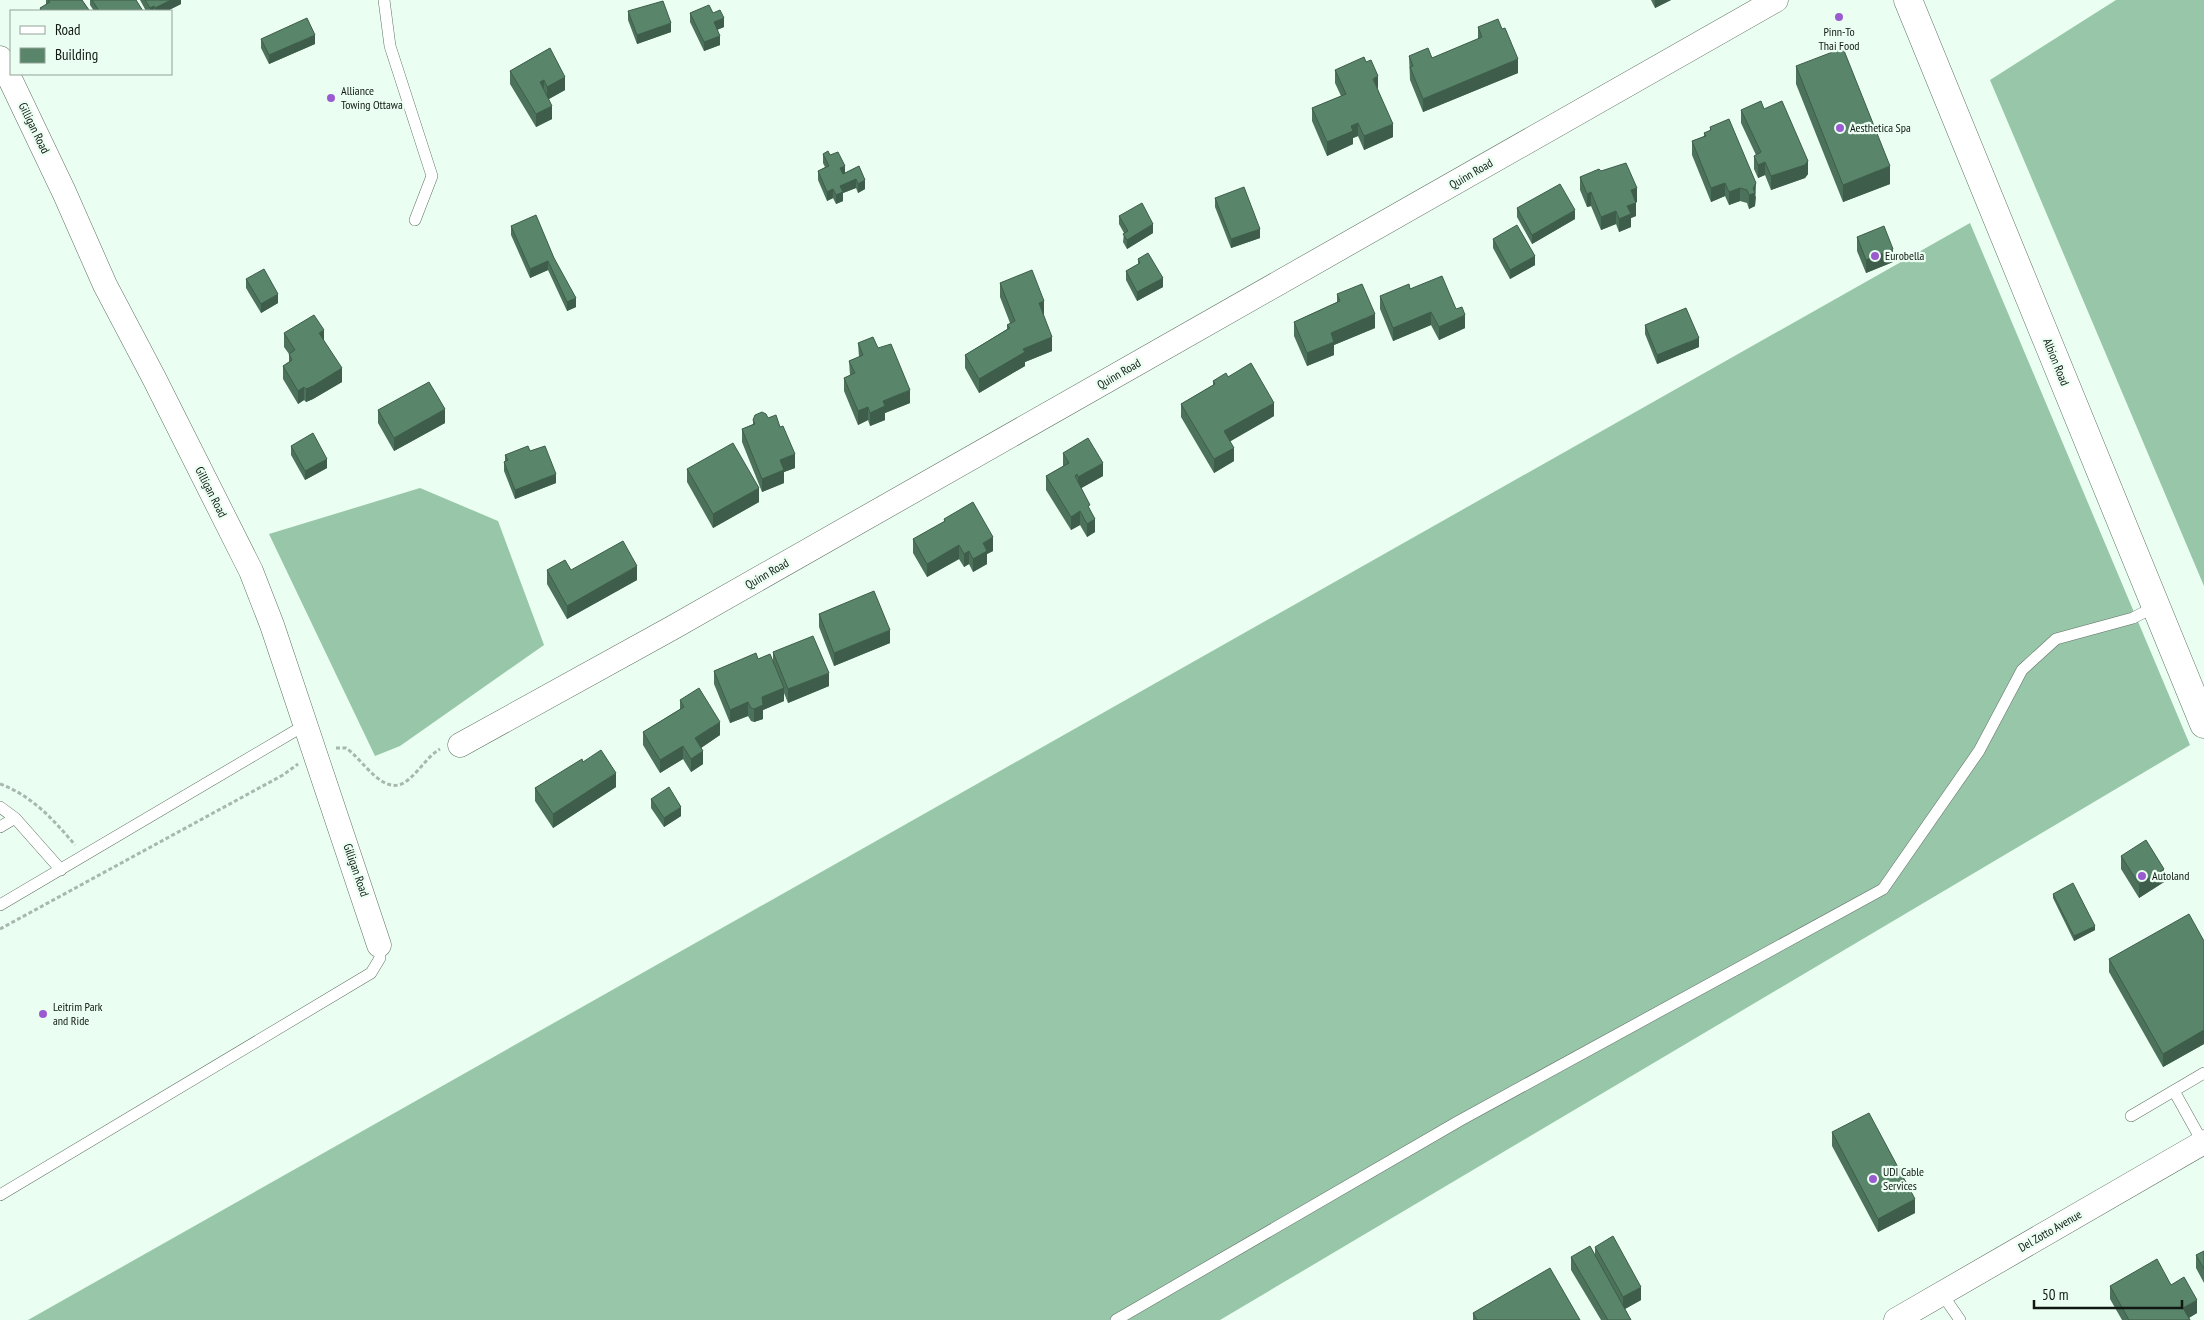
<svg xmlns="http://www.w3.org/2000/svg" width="2204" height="1320" viewBox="0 0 2204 1320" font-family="'PT Sans Narrow',sans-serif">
<rect width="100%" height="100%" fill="#eafef1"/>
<path fill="#97c6a8" d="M2116,0H2204V586L1990,80Z
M1970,223L2190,745L1220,1320H28Z
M420,488L498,521L544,645L400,746L375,756L269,534Z"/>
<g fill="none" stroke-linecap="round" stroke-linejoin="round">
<g stroke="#607166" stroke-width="12">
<path id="lane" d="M384,0L390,46L432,176L415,220
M0,807L15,818L61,870
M0,827L15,818
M0,905L305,725
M2174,1091L2203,1143
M2131,1116L2204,1073
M0,1195L371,973L380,958L379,945
M1942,1294L1960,1320
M1116,1320L1459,1121L1883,889L1979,751L2022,670L2056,639L2133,618L2156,606"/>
</g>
<g stroke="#607166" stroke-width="25">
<path id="street" d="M0,58L64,192L105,285L154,378L251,571L272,625L379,945
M460,745L672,628L1776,0
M1896,1320L2204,1142"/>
</g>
<g stroke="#607166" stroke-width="29">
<path id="secondary" d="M1908,0L2204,724"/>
</g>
<path stroke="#a8b8ae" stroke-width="3" stroke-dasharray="4 2.5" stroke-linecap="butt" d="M336,748H346C364,760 385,801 409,779C420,770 428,756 440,749
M0,784C31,795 54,820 75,845
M0,929L283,775L298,764"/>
<use href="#lane" stroke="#fff" stroke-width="11"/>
<use href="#street" stroke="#fff" stroke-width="24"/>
<use href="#secondary" stroke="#fff" stroke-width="28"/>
</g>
<path fill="#4d725b" d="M46,0H82L89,11H40V8L46,5Z
M90,0H136L143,11H94L90,5Z
M140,0H181V4L167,11H146Z
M1651,0H1671L1655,8Z
M628,11L671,32L637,44L628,20Z
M690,13H713L724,27L717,30L720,45L704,51L690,22Z
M1478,27L1518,73L1423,112L1410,80L1409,56L1432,58L1478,39Z
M261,39L315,44L269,64L261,48Z
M550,48L565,90L549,99L552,119L536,127L510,84V71Z
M1796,66L1890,184L1843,202L1796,84Z
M1335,70L1378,90L1393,137L1364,150L1358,136L1353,138V144L1327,156L1312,121V108L1341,96L1335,83Z
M1764,109L1808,174L1805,178L1771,190L1765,175L1758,178L1754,169V156L1756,155L1741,123V110Z
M1710,127L1756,197L1755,206L1749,209L1747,203L1740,201L1729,205L1725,196L1711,202L1692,155V141L1704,136V133L1710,131Z
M823,154L830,155L845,173L859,166L865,189L858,193L856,188L843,193V201L836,204L833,198L827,201L818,180V171L825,167L823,163Z
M1601,171L1637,202H1636V216L1631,218V227L1619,232L1616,224L1601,230L1591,206L1587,207L1580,190V177Z
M1215,198L1260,238L1231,248L1215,207Z
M1517,208L1575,219L1532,244L1517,217Z
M1119,216L1153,233L1127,249L1123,242L1124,233L1119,224Z
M511,226L554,258L576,307L567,311L548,270L530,278L511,235Z
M1857,237L1893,262L1866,273L1857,251Z
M1493,239L1535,265L1510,279L1493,248Z
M1138,259L1163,287L1137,301L1126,280V271L1138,264Z
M246,279L278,303L261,313L246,288Z
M1000,283L1044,314L1043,315L1052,351L1025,362V366L979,393L965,368V355L1007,329V325L1010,323L1000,297Z
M1410,289L1465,328L1439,340L1431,325L1393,341L1380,309V296Z
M1337,294L1375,328L1334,345V355L1307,366L1294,336V322L1337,302Z
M1645,325L1699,347L1657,364L1645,334Z
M284,333L324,341L342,382L313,399L306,402L304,400L298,404L283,379V366L289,362V354L284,347Z
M858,343L878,348L910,403L885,413V420L870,426L868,420L858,425L844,391V378L850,375L849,361L859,357Z
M1228,377L1274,416L1230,441L1234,461L1214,473L1181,417V404L1213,385V381Z
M378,410L445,423L394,451L378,423Z
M768,418L780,427L795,468L784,472V483L762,492L742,442V429L753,424V420Z
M291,446L327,468L305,480L291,455Z
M530,451L556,483L515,499L504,471V462L505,461V455Z
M1063,453L1103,476L1081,488L1090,511L1095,532L1087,537L1080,525L1071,530L1046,490V476L1063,466Z
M687,469L759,502L713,528L687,482Z
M944,519L993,551L987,554V564L973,572L969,564L964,567L959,559L927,577L913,553V539L944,522Z
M547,570H571L637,580L567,619L547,584Z
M819,614L890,643L834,666L819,627Z
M773,652L829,686L788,703L784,693V701L763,710V719L754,722L751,721L748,716L730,723L714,684V671L758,659L773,661Z
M680,700L720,735L701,748L703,764L691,772L683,759L660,773L643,745V732L680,709Z
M583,762L616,787L553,828L535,801V788Z
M651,799L681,816L664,827L651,808Z
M2121,856L2164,882L2139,898L2121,869Z
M2053,894L2095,930L2074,941L2053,898Z
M2204,941V1044L2163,1067L2109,972V959Z
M1832,1132L1915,1213L1878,1232L1832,1146Z
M1595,1247L1641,1300L1625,1309L1631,1320H1601L1571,1270V1257L1595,1255Z
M2204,1251V1283L2196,1268V1255Z
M2171,1285L2197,1313L2189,1318L2190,1320H2122L2110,1299V1286Z
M1473,1313L1580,1320H1473Z"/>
<path fill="#3e5d4a" d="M171,0H181V4L167,11H155V8Z
M1655,0H1671L1655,8Z
M154,6V11H150V8Z
M724,18V27L714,31V22Z
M671,23V32L637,44V35Z
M315,35V44L269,64V55Z
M720,36V45L704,51V42Z
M1518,59V73L1423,112V99Z
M1378,76V90L1373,79Z
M565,77V90L547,100V87Z
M544,80V93L540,82Z
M552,106V119L536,127V114Z
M1358,123V136L1353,138V144L1327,156V142L1351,126Z
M1393,124V137L1364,150V136Z
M1808,161V174L1805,178L1771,190V176Z
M1765,162V175L1758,178V165Z
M845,166V175L840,177V168Z
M1890,166V184L1843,202V185Z
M856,179V188L843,193V201L836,204V195L840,186Z
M865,180V189L858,193V184Z
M1725,183V196L1711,202V188Z
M1756,183L1755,206L1749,209V195Z
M1637,188V202L1631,204V190Z
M1740,188V201L1729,205V192Z
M833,189V198L827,201V192Z
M1591,192V206L1587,207V194Z
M1636,203V216L1631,218V227L1619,232V219L1627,206Z
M1575,210V219L1532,244V235Z
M1616,211V224L1601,230V217Z
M1153,224V233L1127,249V240Z
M1260,229V238L1231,248V239Z
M1893,249V262L1866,273V260Z
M1535,256V265L1510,279V270Z
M548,261V270L530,278V269Z
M1163,278V287L1137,301V292Z
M278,294V303L261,313V304Z
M576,298V307L567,311V302Z
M1044,301V314L1039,317V303Z
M1431,312V325L1393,341V328Z
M1375,314V328L1334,345V355L1307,366V353L1331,333Z
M1465,315V328L1439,340V327Z
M324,330V343L319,333Z
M1052,337V351L1025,362V366L979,393V379L1023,349Z
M1699,338V347L1657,364V355Z
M342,368V382L313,399L306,402V389Z
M304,387V400L298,404V391Z
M910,390V403L885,413V420L870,426V413L883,401Z
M1274,403V416L1224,445V431Z
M868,407V420L858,425V411Z
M445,409V423L394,451V438Z
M1234,448V461L1214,473V459Z
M795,454V468L784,472V483L762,492V479L780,460Z
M327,459V468L305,480V471Z
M1103,463V476L1078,490V477Z
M556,474V483L515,499V490Z
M759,488V502L713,528V514Z
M1080,511V525L1071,530V517Z
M1095,519V532L1087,537V524Z
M993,537V551L987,554V564L973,572V559L983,543Z
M959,545V559L927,577V564Z
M969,551V564L964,567V554Z
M637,566V580L567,619V606Z
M890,630V643L834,666V653Z
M829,673V686L788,703V689Z
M784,688V701L763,710V719L754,722V709L762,697Z
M748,702V716L730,723V710Z
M720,722V735L695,752V738Z
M683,746V759L660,773V760Z
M703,751V764L691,772V759Z
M616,773V787L553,828V814Z
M681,807V816L664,827V818Z
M2164,869V882L2139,898V884Z
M2095,926V930L2074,941V936Z
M2204,1030V1044L2163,1067V1054Z
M1915,1199V1213L1878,1232V1219Z
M1641,1287V1300L1623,1310V1297Z
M2197,1300V1313L2185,1320L2183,1308Z"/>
<path fill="#59856a" stroke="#3e5d4a" d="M48,0H82L89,10L87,11H42L40,8L50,2Z
M92,0H136L143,11H99Z
M145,0H171L155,8L154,6L150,8Z
M663,1L671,23L637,35L628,11Z
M709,5L713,13L720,10L724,18L714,22L720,36L704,42L690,13Z
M307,18L315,35L269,55L261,39Z
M1498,19L1502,29L1505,28L1518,59L1423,99L1410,67L1413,66L1409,56L1428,48L1432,58L1482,37L1478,27Z
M550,48L565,77L547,87L544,80L540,82L552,106L536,114L510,71Z
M1843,48L1890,166L1843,185L1796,66Z
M1364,57L1366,62L1371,60L1378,76L1373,79L1393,124L1364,136L1358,123L1351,126L1353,131L1327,142L1312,108L1346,94L1335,70Z
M1761,101L1764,109L1782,101L1808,161L1805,165L1771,176L1765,162L1758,165L1754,156L1761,152L1741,110Z
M1729,119L1756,183L1753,188L1755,193L1749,195L1747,190L1740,188L1729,192L1725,183L1711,188L1692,141L1706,136L1704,133L1711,130L1710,127Z
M828,151L830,155L838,152L845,166L840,168L843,174L859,166L865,180L858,184L856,179L840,186L843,192L836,195L833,189L827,192L818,171L829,166L823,154Z
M1626,163L1637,188L1631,190L1636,203L1627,206L1631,214L1619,219L1616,211L1601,217L1591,192L1587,194L1580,177L1599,169L1601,171Z
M1560,184L1575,210L1532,235L1517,208Z
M1244,187L1260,229L1231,239L1215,198Z
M1142,203L1153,224L1127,240L1123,234L1128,231L1119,216Z
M536,215L554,258L576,298L567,302L548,261L530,269L511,226Z
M1517,225L1535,256L1510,270L1493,239Z
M1884,226L1893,249L1866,260L1857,237Z
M1148,253L1163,278L1137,292L1126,271L1140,263L1138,259Z
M264,269L278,294L261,304L246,279Z
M1032,270L1044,301L1039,303L1052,337L1023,349L1025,352L979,379L965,355L1010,328L1007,325L1015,321L1000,283Z
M1442,276L1456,309L1462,307L1465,315L1439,327L1431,312L1393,328L1380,296L1409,284L1410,289Z
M1362,284L1375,314L1331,333L1334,342L1307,353L1294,322L1340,301L1337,294Z
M1686,308L1699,338L1657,355L1645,325Z
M314,315L324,330L319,333L342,368L313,386L306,389L304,387L298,391L283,366L292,360L289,354L295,350L284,333Z
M873,337L878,348L891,344L910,390L883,401L885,406L870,413L868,407L858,411L844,378L855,373L849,361L863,355L858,343Z
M1251,363L1274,403L1224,431L1234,448L1214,459L1181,404L1215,384L1213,381L1226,373L1228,377Z
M429,382L445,409L394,438L378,410Z
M762,412L766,414L768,418L776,415L780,427L783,426L795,454L780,460L784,470L762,479L742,429L755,424L753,420L755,415Z
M313,433L327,459L305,471L291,446Z
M1088,438L1103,463L1078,477L1077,474L1075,476L1090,505L1088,506L1095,519L1087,524L1080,511L1071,517L1046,476L1069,463L1063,453Z
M733,443L759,488L713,514L687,469Z
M528,446L530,451L545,446L556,474L515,490L504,462L508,460L505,455Z
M973,502L993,537L983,543L987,551L973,559L969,551L964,554L959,545L927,564L913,539L945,521L944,519Z
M623,541L637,566L567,606L547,570L565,560L571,570Z
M874,591L890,630L834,653L819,614Z
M813,636L829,673L788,689L773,652Z
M756,653L758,659L770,654L784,688L762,697L763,705L754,709L751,708L748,702L730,710L714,671Z
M699,688L720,722L695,738L703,751L691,759L683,746L660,760L643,732L684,707L680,700Z
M601,750L616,773L553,814L535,788L582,759L583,762Z
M669,787L681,807L664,818L651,799Z
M2146,840L2164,869L2139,884L2121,856Z
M2073,883L2095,926L2074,936L2053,894Z
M2189,914L2204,941V1030L2163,1054L2109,959Z
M1869,1113L1915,1199L1878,1219L1832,1132Z
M1613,1236L1641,1287L1623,1297L1595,1247Z
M1590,1246L1631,1320H1608L1571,1257Z
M2204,1251V1269L2196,1255Z
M2157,1259L2171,1285L2184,1277L2197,1300L2183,1308L2190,1320H2129L2110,1286Z
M1550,1268L1580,1320H1477L1473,1313Z"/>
<g fill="#9a5ad0" stroke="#eafef1" stroke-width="2">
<circle cx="1839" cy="17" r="5"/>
<circle cx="331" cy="98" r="5"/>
<circle cx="1840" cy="128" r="5"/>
<circle cx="1875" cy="256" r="5"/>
<circle cx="2142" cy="876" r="5"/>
<circle cx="43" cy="1014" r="5"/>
<circle cx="1873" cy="1179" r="5"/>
</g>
<g text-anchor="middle" stroke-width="4.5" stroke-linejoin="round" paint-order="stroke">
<g font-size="12" fill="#111814" stroke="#eafef1" text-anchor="start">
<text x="1839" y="36" text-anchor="middle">Pinn-To<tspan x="1839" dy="14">Thai Food</tspan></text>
<text x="341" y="95">Alliance<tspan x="341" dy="14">Towing Ottawa</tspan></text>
<text x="1850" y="132">Aesthetica Spa</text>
<text x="1885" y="260">Eurobella</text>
<text x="2152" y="880">Autoland</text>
<text x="53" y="1011">Leitrim Park<tspan x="53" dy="14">and Ride</tspan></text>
<text x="1883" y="1176">UDI Cable<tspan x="1883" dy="14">Services</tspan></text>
</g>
<g font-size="12" fill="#111814" stroke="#eafef1">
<text transform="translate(34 128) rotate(64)" y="4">Gilligan Road</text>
<text transform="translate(1471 174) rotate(-30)" y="4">Quinn Road</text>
<text transform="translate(2056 362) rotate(68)" y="4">Albion Road</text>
<text transform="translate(1119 374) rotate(-30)" y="4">Quinn Road</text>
<text transform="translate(211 492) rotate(63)" y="4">Gilligan Road</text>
<text transform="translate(767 574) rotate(-30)" y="4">Quinn Road</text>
<text transform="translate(356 870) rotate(71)" y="4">Gilligan Road</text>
<text transform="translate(2050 1231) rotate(-30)" y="4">Del Zotto Avenue</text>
</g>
</g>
<rect x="10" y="10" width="162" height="65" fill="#eafef1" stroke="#93a299"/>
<rect x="20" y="26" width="25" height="8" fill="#ffffff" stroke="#93a299"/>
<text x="55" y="35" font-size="15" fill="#111814">Road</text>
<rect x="20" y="48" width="25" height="15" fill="#59856a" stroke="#93a299"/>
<text x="55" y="60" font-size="15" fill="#111814">Building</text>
<path d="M2034 1300v8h148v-8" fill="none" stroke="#111814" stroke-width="2.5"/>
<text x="2042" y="1300" font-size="15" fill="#111814" stroke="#eafef1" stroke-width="4" paint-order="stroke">50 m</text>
</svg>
